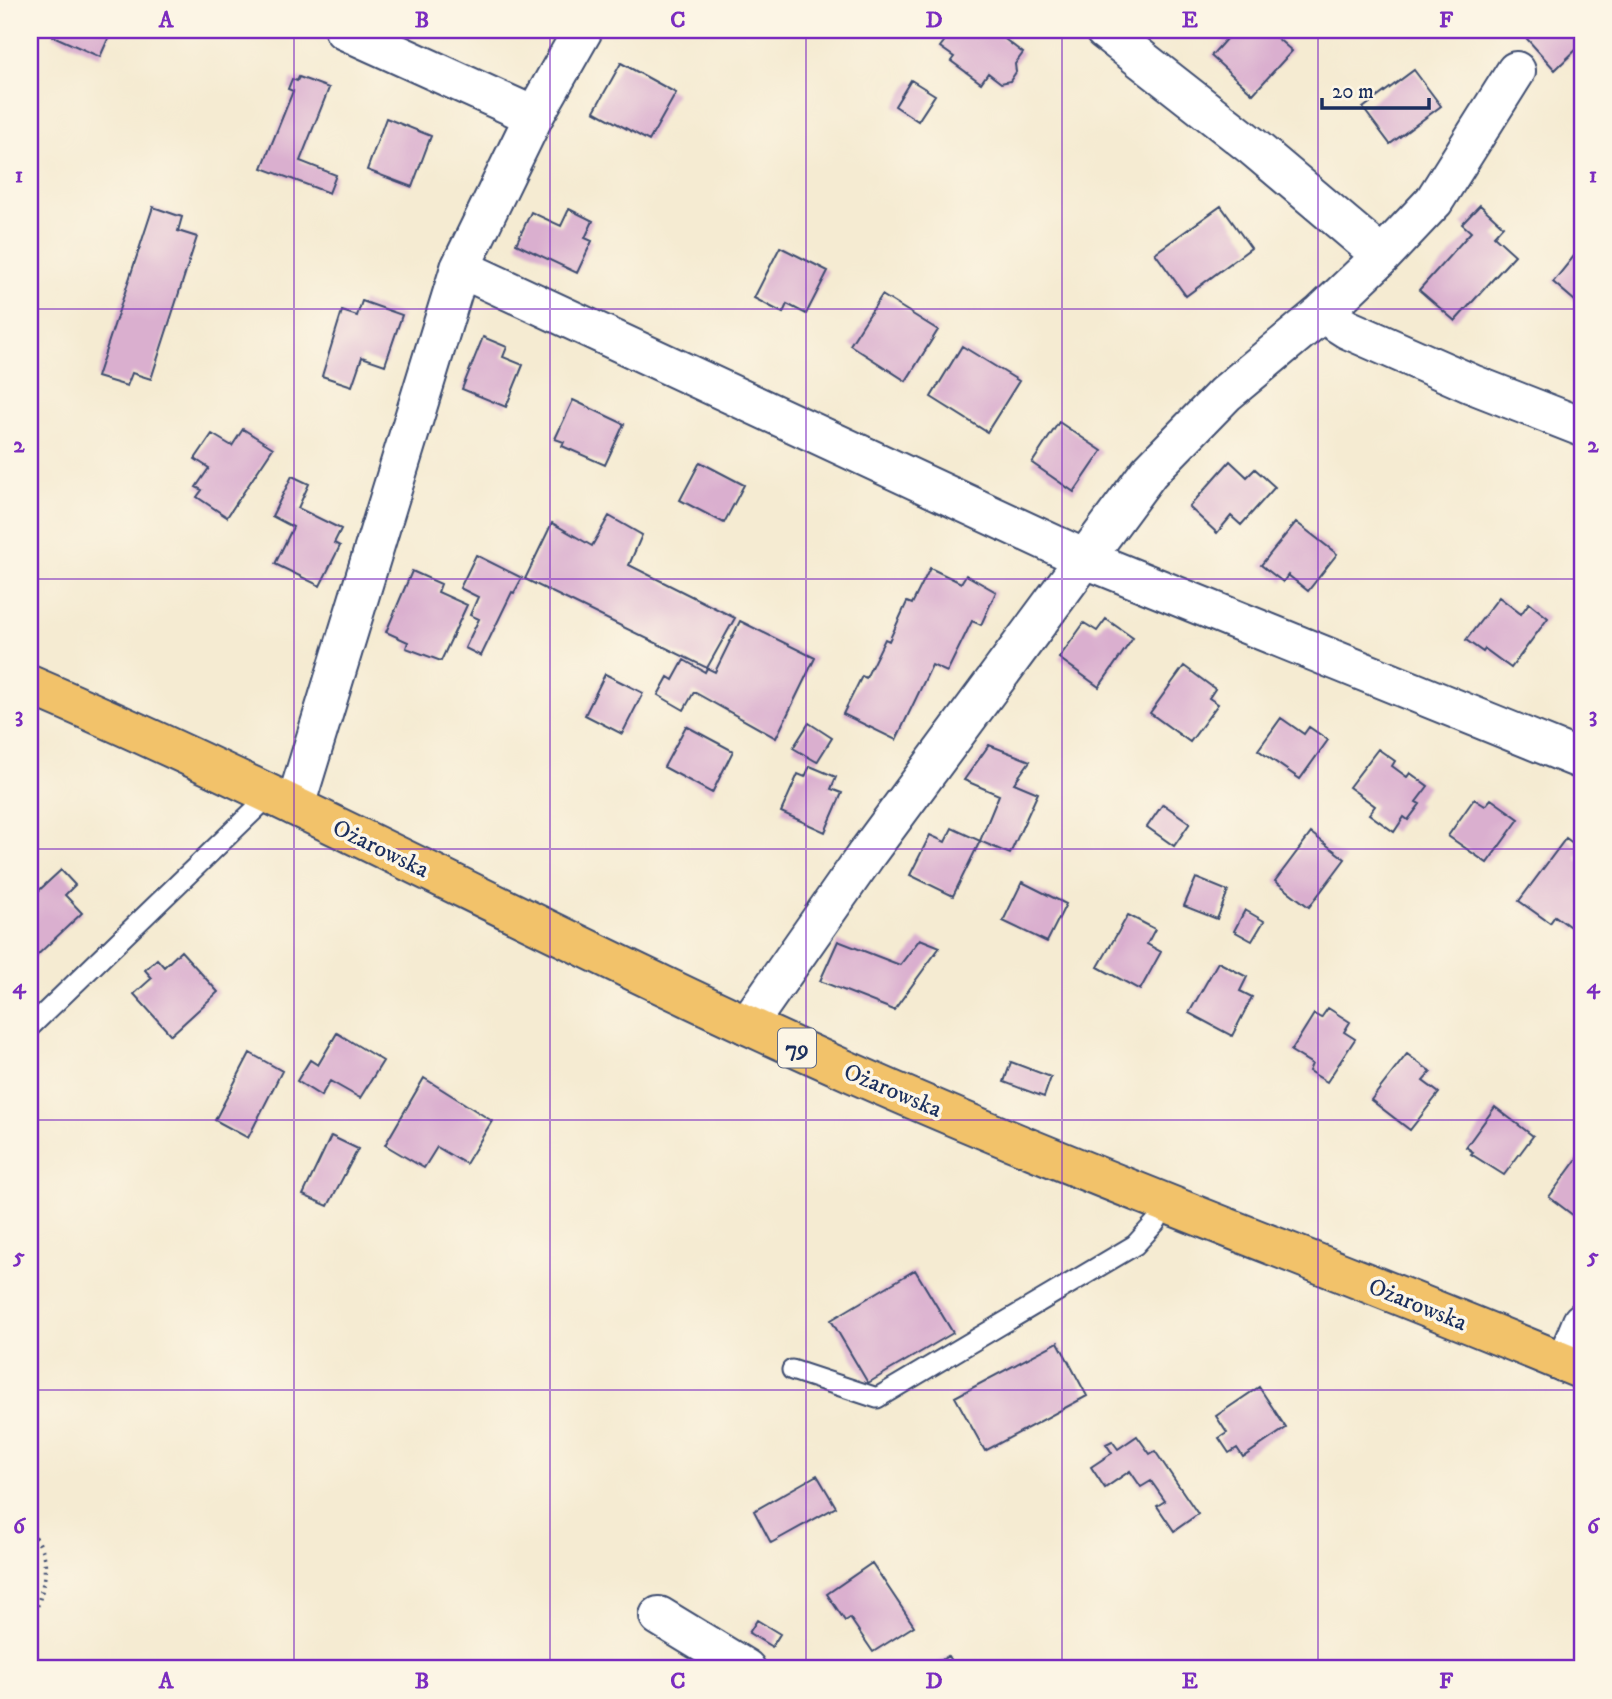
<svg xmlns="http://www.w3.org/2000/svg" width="1612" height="1699" viewBox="0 0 1612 1699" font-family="'IM FELL DW Pica',serif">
<rect width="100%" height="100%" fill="#fcf5e5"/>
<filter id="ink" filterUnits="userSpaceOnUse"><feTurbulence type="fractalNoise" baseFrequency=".0143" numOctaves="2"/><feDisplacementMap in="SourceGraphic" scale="14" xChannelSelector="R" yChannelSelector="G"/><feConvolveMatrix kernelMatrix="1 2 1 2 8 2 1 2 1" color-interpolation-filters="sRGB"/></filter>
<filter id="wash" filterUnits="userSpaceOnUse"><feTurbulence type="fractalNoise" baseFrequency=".00686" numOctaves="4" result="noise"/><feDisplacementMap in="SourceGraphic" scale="28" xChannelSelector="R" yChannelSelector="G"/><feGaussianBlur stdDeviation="1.57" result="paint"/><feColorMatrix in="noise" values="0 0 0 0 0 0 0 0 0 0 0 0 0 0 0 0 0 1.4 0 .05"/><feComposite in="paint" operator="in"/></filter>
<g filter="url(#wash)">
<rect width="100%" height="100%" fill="#f5ebd2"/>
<g id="blocks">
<path fill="#daafcf" d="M56,30H112L100,57L53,36Z
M953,30H993L1023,53L1015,64L1016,72L1010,81L1001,83L988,73L981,83L951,61L954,57L940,47Z
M1234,30H1268L1292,51L1253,94L1211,56Z
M1519,30H1582V44L1555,70Z
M621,63L676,93L649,141L594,111Z
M1414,70L1441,106L1390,144L1363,108Z
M299,77L329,88L300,161L336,175L329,193L262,168L293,91L288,89L292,79L297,81Z
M911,80L935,95L918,121L895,106Z
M386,118L431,136L412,187L367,170Z
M1480,205L1503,226L1494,236L1515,255L1455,321L1419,290L1471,232L1462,224Z
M1221,206L1251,248L1186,296L1155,253Z
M153,207L182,217L178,231L197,237L151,379L132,373L127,386L97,377Z
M569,209L593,221L585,238L592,241L577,273L516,244L531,212L561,226Z
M1582,246V307L1553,282Z
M780,247L828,271L806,314L787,304L783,313L754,298Z
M882,295L938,330L906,381L850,345Z
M362,301L402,315L385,365L362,357L352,386L322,376L342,311L357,316Z
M483,337L507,347L503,357L523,365L506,407L462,389Z
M962,346L1019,381L987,432L931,397Z
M573,400L624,424L605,465L562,446L564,442L555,439Z
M1059,422L1102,451L1074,492L1032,463Z
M243,429L273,448L227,517L197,497L202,490L196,487L209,468L195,459L212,434L232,446Z
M1230,461L1247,477L1255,469L1275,487L1241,525L1231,516L1217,533L1189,507Z
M700,462L744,485L724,523L680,500Z
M292,476L309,484L298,508L341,529L334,543L340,546L320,586L275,564L293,527L272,516Z
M609,516L642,535L629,565L735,618L707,668L525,579L552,523L592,546Z
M1296,522L1337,554L1308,591L1288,575L1283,582L1261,565Z
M476,555L522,578L514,593L512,592L481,656L465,648L479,619L470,615L478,597L460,588Z
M930,568L961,583L966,575L996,592L981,625L972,621L947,672L932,665L896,740L843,714L862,676L866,678L885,639L889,641L907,602L912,604Z
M412,571L441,584L438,592L467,605L441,661L406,648L408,642L386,632Z
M1499,597L1521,614L1529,603L1548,618L1511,668L1485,649L1483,652L1466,640Z
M1106,619L1133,638L1099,687L1059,658L1084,623L1097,631Z
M740,621L815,658L776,738L694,692L684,710L658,695L668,677L673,680L684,660L705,672L707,668L715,672Z
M1184,666L1215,689L1209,698L1218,704L1190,742L1150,713Z
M605,674L643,693L622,734L585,715Z
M1281,718L1304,734L1309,727L1328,740L1300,779L1258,750Z
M809,723L832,738L817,762L793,748Z
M686,726L733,751L712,793L664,767Z
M989,745L1030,761L1014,783L1038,793L1010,854L980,841L953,896L910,875L930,835L945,842L952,828L980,841L999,795L964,780Z
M1378,749L1395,761L1392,766L1407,777L1410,773L1428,786L1416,802L1420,804L1408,820L1404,817L1394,832L1369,814L1375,806L1349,787Z
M810,766L836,777L831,789L842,793L825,832L781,812L798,774L805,777Z
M1474,799L1485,806L1491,799L1519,819L1487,863L1448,836Z
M1163,804L1190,823L1174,846L1147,827Z
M1311,833L1345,859L1309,907L1275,881Z
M1566,838L1582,850L1576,858L1582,863V923L1576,931L1555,916L1550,923L1519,901Z
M61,870L75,885L65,895L82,913L30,962V891L34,895Z
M1196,878L1228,891L1217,919L1184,906Z
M1022,882L1066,904L1047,942L1003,921Z
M1245,910L1264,921L1252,941L1234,931Z
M1128,915L1155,929L1147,944L1161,952L1140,990L1098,967Z
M920,939L940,947L894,1010L820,981L838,941L900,965Z
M181,951L218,992L171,1035L134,994L152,978L145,970L157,959L164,967Z
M1218,962L1247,977L1240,991L1252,997L1232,1036L1189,1013Z
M1328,1008L1350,1022L1344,1032L1355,1039L1327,1082L1309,1071L1312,1064L1291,1051L1314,1014L1321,1018Z
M337,1033L383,1061L360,1098L330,1081L321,1096L297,1081L310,1060L318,1065Z
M250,1053L282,1071L248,1138L215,1120Z
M1407,1054L1431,1072L1423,1081L1439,1093L1410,1130L1371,1100Z
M1011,1062L1051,1077L1044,1097L1004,1082Z
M424,1078L492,1121L466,1164L437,1147L424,1168L385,1145Z
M1495,1107L1533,1136L1504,1175L1471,1154L1473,1152L1466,1147Z
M331,1136L358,1149L328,1206L303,1195Z
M1582,1152V1222L1549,1197Z
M915,1270L953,1333L868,1383L831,1320Z
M1058,1342L1087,1396L985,1451L955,1397Z
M1259,1387L1286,1428L1243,1457L1237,1448L1229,1453L1219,1438L1227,1433L1216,1416Z
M1137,1436L1150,1454L1155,1451L1198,1514L1174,1531L1157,1506L1165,1501L1151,1481L1141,1487L1130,1471L1105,1488L1091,1467L1112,1453L1106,1444L1112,1441L1118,1449Z
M817,1475L836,1507L771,1543L754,1511Z
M872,1563L914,1626L873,1652L850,1618L845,1621L827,1594Z
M757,1620L780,1634L772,1647L749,1633Z
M948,1656L956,1669H928Z"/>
</g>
</g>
<g filter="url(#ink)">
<use href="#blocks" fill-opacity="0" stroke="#3c4b6f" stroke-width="2"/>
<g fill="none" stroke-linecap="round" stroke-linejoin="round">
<g stroke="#3c4b6f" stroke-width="23">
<path id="service" d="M30,1027L270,795
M792,1370L877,1398L1135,1245L1155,1223L1167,1203"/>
</g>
<g stroke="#3c4b6f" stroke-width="42">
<path id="minor" d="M344,30L534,116
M1104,30L1252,146L1382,256
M460,268L1083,558L1582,760
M1322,313L1347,329L1472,384L1582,427
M295,806L460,268L534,116L583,30
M747,1025L866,855L1149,472L1225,394L1322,313L1382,256L1434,201L1516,71
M1565,1363L1582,1322
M659,1616L746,1669"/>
</g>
<g stroke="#3c4b6f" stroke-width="42">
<path id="primary" d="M30,685C310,805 577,951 855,1074C1094,1180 1341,1269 1582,1370"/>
</g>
<path stroke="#3c4b6f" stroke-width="4.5" stroke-dasharray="2 5" stroke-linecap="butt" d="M30,1532C58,1557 40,1598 30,1626"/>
<use href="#service" stroke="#fff" stroke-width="19"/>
<use href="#minor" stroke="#fff" stroke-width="38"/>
<use href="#primary" stroke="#f2c26a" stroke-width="38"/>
</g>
</g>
<path fill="none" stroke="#7b2cbf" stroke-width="2" stroke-opacity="0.55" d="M294,30V1669M550,30V1669M806,30V1669M1062,30V1669M1318,30V1669M30,309H1582M30,579H1582M30,849H1582M30,1120H1582M30,1390H1582"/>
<g text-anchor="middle" stroke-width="7" stroke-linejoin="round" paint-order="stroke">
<rect fill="#fcf5e5" stroke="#5e6a86" stroke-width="2" x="778" y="1028.5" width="38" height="39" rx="5"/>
<g font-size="23" font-weight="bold" fill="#1b2f5e">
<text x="797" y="1056">79</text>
</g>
<g font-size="24" fill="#1b2f5e" stroke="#fcf5e5">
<text transform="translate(381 848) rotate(26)" y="8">Ożarowska</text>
<text transform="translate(893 1090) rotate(23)" y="8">Ożarowska</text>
<text transform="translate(1418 1304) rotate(22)" y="8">Ożarowska</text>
</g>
</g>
<rect width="1612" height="1699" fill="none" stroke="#fcf5e5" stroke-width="77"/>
<path d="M1322 98v10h107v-10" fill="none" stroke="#1b2f5e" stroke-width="3.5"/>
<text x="1332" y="98" font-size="21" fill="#1b2f5e" stroke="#fcf5e5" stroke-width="5" paint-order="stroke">20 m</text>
<rect x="38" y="38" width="1536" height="1622" fill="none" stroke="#7b2cbf" stroke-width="2.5"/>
<g font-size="23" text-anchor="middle" font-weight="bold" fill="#7b2cbf">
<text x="166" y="27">A</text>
<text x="422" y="27">B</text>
<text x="678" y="27">C</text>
<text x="934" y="27">D</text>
<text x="1190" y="27">E</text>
<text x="1446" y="27">F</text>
<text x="19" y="182">1</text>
<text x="1593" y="182">1</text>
<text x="19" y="452">2</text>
<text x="1593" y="452">2</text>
<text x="19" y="722">3</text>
<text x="1593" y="722">3</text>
<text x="19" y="993">4</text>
<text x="1593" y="993">4</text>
<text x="19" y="1263">5</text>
<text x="1593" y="1263">5</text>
<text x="19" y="1533">6</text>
<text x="1593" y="1533">6</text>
<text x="166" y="1688">A</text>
<text x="422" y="1688">B</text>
<text x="678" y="1688">C</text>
<text x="934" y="1688">D</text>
<text x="1190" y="1688">E</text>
<text x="1446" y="1688">F</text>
</g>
</svg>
